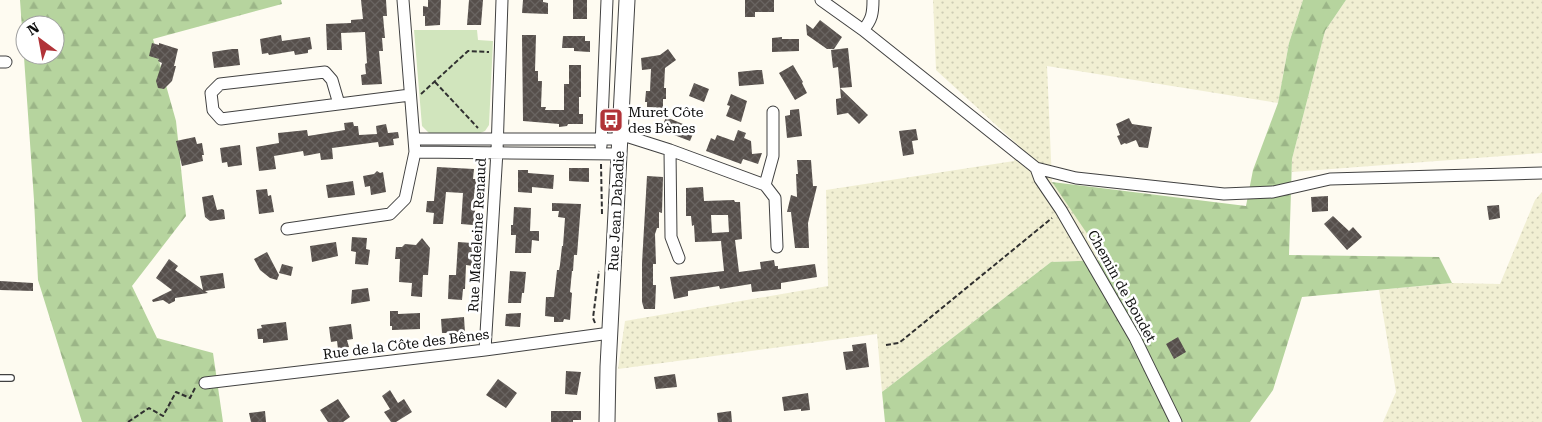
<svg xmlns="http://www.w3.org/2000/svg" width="1542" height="422" viewBox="0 0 1542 422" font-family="'Roboto Serif',serif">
<defs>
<pattern id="farmland-dots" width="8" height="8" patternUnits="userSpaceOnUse" patternTransform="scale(1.25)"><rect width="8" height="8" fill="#f1efd3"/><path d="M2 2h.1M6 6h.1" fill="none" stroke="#cdccb4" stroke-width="1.8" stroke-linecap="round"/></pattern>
<pattern id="forest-firs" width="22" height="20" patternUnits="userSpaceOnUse" patternTransform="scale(1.25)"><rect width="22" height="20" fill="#b6d49e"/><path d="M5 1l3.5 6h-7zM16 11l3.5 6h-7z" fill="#9bb587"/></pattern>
<pattern id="building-cross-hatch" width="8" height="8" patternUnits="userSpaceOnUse" patternTransform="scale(1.25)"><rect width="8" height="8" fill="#564f4b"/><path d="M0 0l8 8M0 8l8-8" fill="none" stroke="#696461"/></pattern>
</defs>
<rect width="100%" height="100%" fill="#fefbf1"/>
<path fill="url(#farmland-dots)" d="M933,0H1303L1289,43L1278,103L1047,66L1052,182L1106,260L1051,262L882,392L877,334L618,369L625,321L828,286L826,190L1014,161L1018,145L936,70Z
M1346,0H1542V153L1292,172V159L1325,31Z
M1542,192V422H1383L1396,392L1379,290L1452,283L1500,284L1535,200Z"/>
<path fill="url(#forest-firs)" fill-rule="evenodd" d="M20,0H281L282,4L153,39L176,121L186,216L132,286L157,338L213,353L223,422H82L38,280L34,200ZM25,25H55V55H25Z
M1303,0H1346L1325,31L1292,159L1289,255L1439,257L1452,283L1302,297L1273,390L1250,422H885L882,392L1051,262L1105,260L1052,182L1246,206L1253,170L1278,103L1289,43Z"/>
<path fill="#d1e5bd" d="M414,30H477L478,40L493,41L489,125L485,131L478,134L429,133L422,126Z"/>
<path fill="url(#building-cross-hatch)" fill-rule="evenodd" d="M361,0H386L387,16H383L385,38H382L383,51H379L382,84L362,85L361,75L366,74L365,64L367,63L365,32L341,33L342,50H327L326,24L351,23V20L363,19Z
M428,0H441L440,25L425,26V16H423V6L428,7Z
M469,0H483L481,25H467Z
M523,0H543V2L548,3V14L522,13Z
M573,0H587V19H573Z
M745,0H774V12H755V17H745Z
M820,20L842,37L834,49H827L807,35L806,24L813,29Z
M281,35L282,41L310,37L312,49L308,50V53L295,55L294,51L269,55L268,53L262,54L260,39Z
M522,35H536L535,71H538V81H542L541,107H546L545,110H564V84H569V65H581V97H579V114H583V124H568L567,126L559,127V124L523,121Z
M563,36H585V41H590V52L574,51V48H562Z
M782,37V39H799V51L772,52V38Z
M152,43L159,45V43L178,49L174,66H176L172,81L164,89L158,88L156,81L162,63L158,61L159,59L149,56Z
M848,48L852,87L840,88L838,67L833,68L831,50Z
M232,49H238L240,65L214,68L212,52Z
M668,49L676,60L665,68L664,88H666V99H663V108L647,107V102H645L646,91H650L651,69L642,70L641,58L660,55Z
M793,65L803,82L802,83L807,93L795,100L779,73Z
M757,70H762L764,84L739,86L738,72Z
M694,83L709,89L704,102L689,96Z
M840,88L868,115L859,124L848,113L837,115L836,102V99L841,98Z
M731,94L747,101L741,122L726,116L730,106L727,105Z
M799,109L802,136L787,138L785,116L790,115V110Z
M666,117L695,129L690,141L661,130Z
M1129,118L1132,124L1152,127L1148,148L1139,147L1136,140L1126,144L1125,143L1121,145L1117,136L1120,135L1116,124Z
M353,122L354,126H358L359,135L377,134L376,126L386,124L388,133L398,132L399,138L393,139L394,145L379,147L378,142L332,148L333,159L321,160L320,153L304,156L303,151L274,156L276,169L259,171L256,147L279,143L278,133L307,130L308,136L345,130L344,123Z
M916,129L918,140L912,141L914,154L903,156L899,131Z
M738,130L746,133L744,138L751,141L752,154L762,153L758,164L743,159L741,164L706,151L711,138L715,140L717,135L734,141Z
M195,137L197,144L202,143L204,155H202L203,161L182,166L176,141Z
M240,145L242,165L228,167L227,162L222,163L220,148Z
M797,160H811L813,186H817L808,223L809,248H795L791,212H787L791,195L797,197L796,174H798Z
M437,167L474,169L473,179H478V188H475L473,204H476L473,225L461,224L463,193L446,192L443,224H433L434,213L426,212L427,201H434Z
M569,168H589V182L569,181Z
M518,170H528V173L554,175L553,189L532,187V193L518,192Z
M377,171L380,173L383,172L386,192L371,195L370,186L365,187L363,176L374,174Z
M647,176L663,177L662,213L659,212V228H657L655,234L656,264H653V285H656L655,309H644L642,302V263Z
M353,181L355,195L328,198L326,185Z
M703,187L704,201L734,200L735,202H740L742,239L735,240L739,272L761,269L760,262L774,260L775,266H778V269L815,264L817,277L781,283V289L752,292L751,284L720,289L719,286L688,291V296L674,299L670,277L724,271L721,241L695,242L694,225L692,226L691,216H686V188ZM711,215H728L729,232L712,233Z
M267,189L268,196L271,195L274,212L259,214L256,190Z
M213,195L217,210L222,209L224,210L225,219L210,221L205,217L202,197Z
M1328,196V211L1312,212L1311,197Z
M552,203L581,204L577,255H574L573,271H572L570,292L572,293L570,320L564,319L563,322H554V317L545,316L546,297H554L557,270H559L560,265L562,246H563L565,218L558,217L559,211H552Z
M1499,205L1500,218L1489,220L1487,206Z
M514,207L531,208L530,231H539V241L532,240L531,253H515L516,235H511V225H513Z
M1333,216L1349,231L1353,227L1362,237L1347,250L1324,224Z
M352,237L367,238L366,249L370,250L368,265L355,264L356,252L351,251Z
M422,238L430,248L428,275H423L422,297L411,296L412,283L399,282L400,259H395L396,247H402L405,244L416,245Z
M336,242L338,256L312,262L310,246Z
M458,242L472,243L473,266L466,265L465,289H463L462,300L448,299L449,275H456Z
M267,252L279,275L277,280L270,278L260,270L254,259Z
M169,259L178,266L175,270L203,290L200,276L223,273L225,288L205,291L208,293L175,298V301L169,304L163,300L153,302L152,300L172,290L156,278Z
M282,264L293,267L291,276L279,273Z
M510,271L526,272L524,293H522L521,303H508Z
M0,281L33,283V291L0,290Z
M368,288L370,301L351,304L352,290Z
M390,311H398V314L420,313V329L392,330V326H390Z
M521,313L520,327L505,326L506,314Z
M464,317L465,333H442L441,319Z
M286,322L288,340L263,343V339H258L257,329L262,328L261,325Z
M351,324L353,339L347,340L349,347L338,349L337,341L331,342L329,327Z
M1178,337L1186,352L1174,359L1166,344Z
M866,343L869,367L846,370L843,352L853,351L852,345Z
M566,371L581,372L577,395L565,394Z
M675,374L677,387L656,389L654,377Z
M498,379L517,393L506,408L486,395Z
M390,390L398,403L404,399L412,412L396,422H391L384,412L390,409L382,396Z
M808,393L810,410L801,411V409L784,411L782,397Z
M338,399L350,417L343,422H328L320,410Z
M265,411L266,422H251L249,413Z
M551,411H581V420H573V422H551Z
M731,411L732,422H718L717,413Z"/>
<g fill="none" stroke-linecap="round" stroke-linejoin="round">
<g stroke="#414141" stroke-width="8">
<path id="service" d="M0,378H11"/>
</g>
<g stroke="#414141" stroke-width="13">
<path id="minor" d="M821,0L863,30L1036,168L1076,178L1224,194L1273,192L1330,179L1542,173
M863,30C872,20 873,13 873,0
M0,62H6
M339,104L332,80L325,72L220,84L211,93L213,110L221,119L410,95
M620,136L629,137L670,150L765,185L775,198L777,247
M415,139H620
M601,146L607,0
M670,150L671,237L679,258
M415,152L619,154
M1036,168L1040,179L1061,210L1135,338L1176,422
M765,185L773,156V112
M287,229L390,214L405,199L415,152L403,0
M485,350L497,151L502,0
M205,383L485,350L610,333"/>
</g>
<g stroke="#414141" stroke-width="17">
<path id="tertiary" d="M607,422L608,367L627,0"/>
</g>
<path stroke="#303030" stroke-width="2" stroke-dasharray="5 2.5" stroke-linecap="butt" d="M435,82L478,128
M421,94L468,51L489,52
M601,164L602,214
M595,323L593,318L599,271
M886,345L899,343L1052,218
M128,422L149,408L163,416L176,392L190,398L195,388"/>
<use href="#service" stroke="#fff" stroke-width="5.5"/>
<use href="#minor" stroke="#fff" stroke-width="11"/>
<use href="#tertiary" stroke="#fff" stroke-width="15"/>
</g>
<defs>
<g id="bus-square" transform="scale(1.25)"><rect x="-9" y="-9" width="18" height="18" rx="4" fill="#b13338" stroke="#fff"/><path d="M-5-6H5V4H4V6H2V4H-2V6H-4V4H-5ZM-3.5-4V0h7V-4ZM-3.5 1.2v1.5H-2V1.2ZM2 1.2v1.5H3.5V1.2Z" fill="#fff"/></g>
</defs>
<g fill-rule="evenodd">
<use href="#bus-square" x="611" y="120"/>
</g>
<g text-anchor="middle" stroke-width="5" stroke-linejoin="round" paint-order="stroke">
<g font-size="14" fill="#0e0e0e" stroke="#fff" text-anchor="start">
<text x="628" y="117">Muret Côte<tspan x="628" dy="16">des Bènes</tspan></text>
</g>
<g font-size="14" fill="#0e0e0e" stroke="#fff">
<text transform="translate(616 211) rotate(-87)" y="5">Rue Jean Dabadie</text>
<text transform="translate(477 235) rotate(-87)" y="5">Rue Madeleine Renaud</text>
<text transform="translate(1122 286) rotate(61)" y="5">Chemin de Boudet</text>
<text transform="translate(406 344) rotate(-7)" y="5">Rue de la Côte des Bênes</text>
</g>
</g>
<g transform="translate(40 40) rotate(328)"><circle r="24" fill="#ffffff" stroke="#9f9f9f"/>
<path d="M0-4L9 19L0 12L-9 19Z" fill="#b13338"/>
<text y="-8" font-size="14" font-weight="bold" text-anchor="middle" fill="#0e0e0e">N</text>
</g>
</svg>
